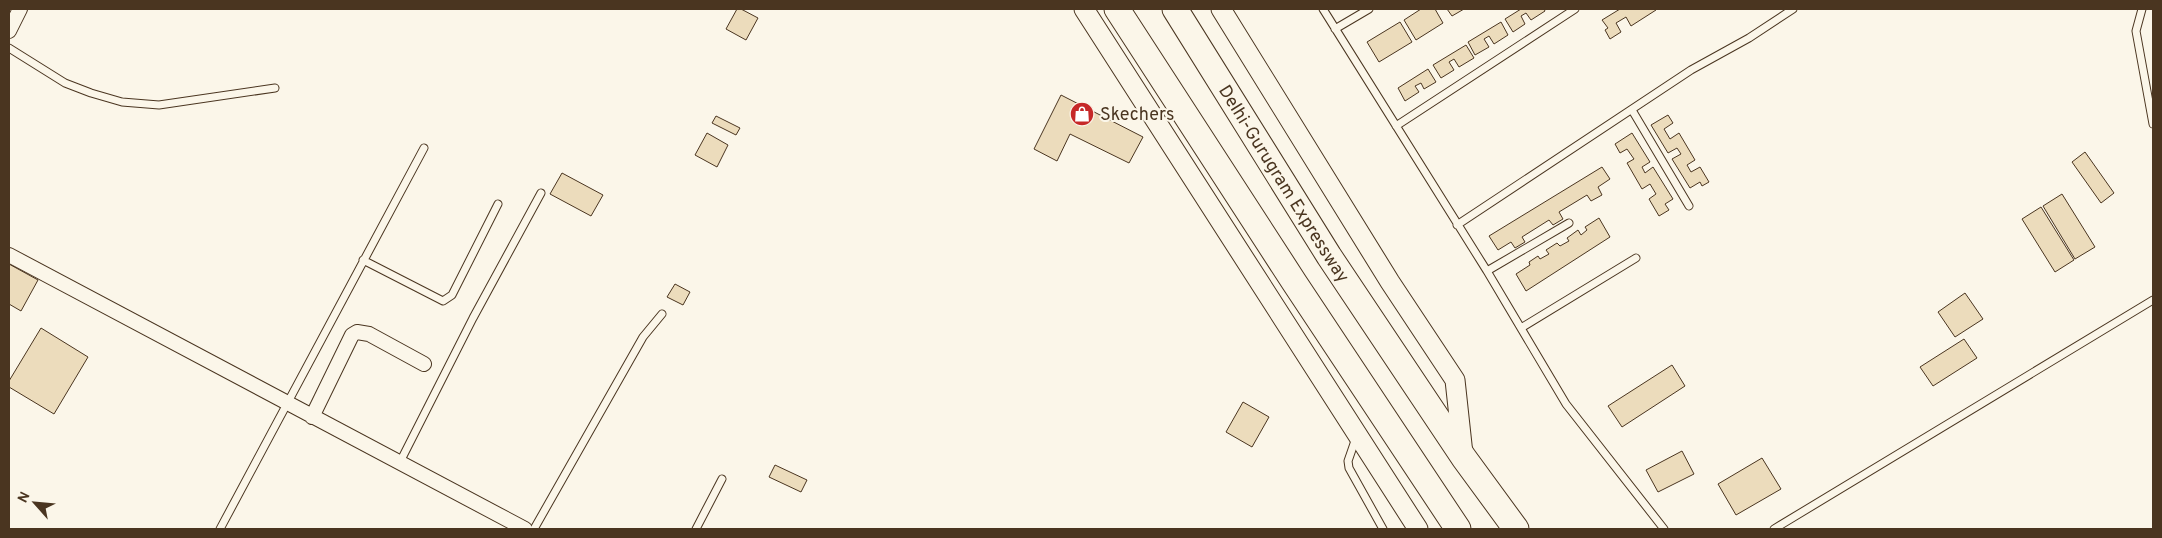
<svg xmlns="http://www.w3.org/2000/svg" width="2162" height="538" viewBox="0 0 2162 538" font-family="Overpass,sans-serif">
<rect width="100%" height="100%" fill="#fbf6e9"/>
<path fill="#ecdcbc" stroke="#4a3520" d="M737,9H741L758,18L746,40L726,29Z
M1421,9H1435L1443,23L1416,40L1404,20Z
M1447,9H1464L1452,16Z
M1521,9H1544L1545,11L1531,20L1526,13L1521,16L1525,24L1513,32L1505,19Z
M1620,9H1655L1656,10L1631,26L1626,17L1616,23L1621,32L1610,39L1605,30L1608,28L1602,20Z
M1400,22L1412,42L1379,62L1367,42Z
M1501,22L1508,35L1494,44L1489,36L1484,39L1489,47L1475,55L1468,42Z
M1466,45L1474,58L1459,67L1454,59L1449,62L1454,70L1441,78L1433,65Z
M1428,69L1436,82L1424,89L1421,83L1415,86L1419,92L1405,101L1398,88Z
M1061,95L1143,137L1129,163L1070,134L1057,161L1034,149Z
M1668,115L1673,123L1664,129L1670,139L1679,133L1695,160L1687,165L1691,172L1700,167L1709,182L1702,186L1700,182L1690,188L1672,159L1681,154L1677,148L1668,153L1651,125Z
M716,116L740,128L736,135L712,123Z
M707,133L728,145L717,167L695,155Z
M1632,133L1650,162L1642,167L1645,173L1653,167L1673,199L1665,204L1669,210L1659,216L1649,199L1656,194L1650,184L1642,189L1627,163L1634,159L1627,149L1620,153L1615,144Z
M2085,152L2114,193L2101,203L2072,162Z
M1602,167L1610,179L1598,187L1602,195L1591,201L1587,195L1559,212L1563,219L1553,225L1549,220L1522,237L1525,242L1515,248L1511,242L1498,250L1489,236Z
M562,173L603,195L591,216L550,194Z
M2062,194L2095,247L2075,259L2043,206Z
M2041,207L2074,260L2055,272L2022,219Z
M1599,218L1610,237L1526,291L1516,274L1530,265L1529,262L1538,256L1540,259L1549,254L1546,250L1557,243L1560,246L1569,241L1567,238L1578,230L1581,235L1587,230L1585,227Z
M9,264L38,280L21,311L9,304Z
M675,284L690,292L683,305L667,297Z
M1965,293L1983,319L1955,337L1938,312Z
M41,328L88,357L54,414L9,387V381Z
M1964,339L1977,358L1933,386L1920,367Z
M1672,365L1685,386L1622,427L1608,406Z
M1243,402L1269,417L1252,447L1226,432Z
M1682,451L1694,474L1658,492L1646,470Z
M1762,458L1781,489L1736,515L1718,484Z
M775,465L807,480L801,492L769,477Z"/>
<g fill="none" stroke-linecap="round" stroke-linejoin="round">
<g stroke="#4a3520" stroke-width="9">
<path id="service" d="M1323,9L1487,271L1566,404L1664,529
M2142,9L2136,31L2153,124
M1335,29L1369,9
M9,48L65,83L91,93L122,102L159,105L275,88
M1632,110L1689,206
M1396,126L1575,9
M1457,225L1691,70L1749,38L1793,9
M363,260L443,301L452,295L498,204
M1487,271L1569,223
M1521,328L1636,258
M1356,438L1348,461L1349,468L1383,529
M400,462L473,318L541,193
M220,529L424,148
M534,529L643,337L662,314
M696,529L722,479
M1774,529L2153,300"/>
</g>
<g stroke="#4a3520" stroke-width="16">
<path id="minor" d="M9,31L20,9
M9,255L525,529
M312,417L352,335L357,332L369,334L424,364"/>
</g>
<g stroke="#4a3520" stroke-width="21">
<path id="secondary" d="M1084,9L1418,529
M1221,9L1390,282L1455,380L1463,454"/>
</g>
<g stroke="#4a3520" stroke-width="27">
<g id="motorway">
<path d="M1117,9L1294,282L1458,529"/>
<path id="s1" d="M1175,9L1329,256L1464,458L1516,529"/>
</g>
</g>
<use href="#service" stroke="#fbf6e9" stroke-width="7"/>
<use href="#minor" stroke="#fbf6e9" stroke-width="14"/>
<use href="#secondary" stroke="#fbf6e9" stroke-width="19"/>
<use href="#motorway" stroke="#fbf6e9" stroke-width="25"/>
</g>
<defs>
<g id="shop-disc" transform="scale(1.25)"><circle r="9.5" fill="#c62828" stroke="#fbf6e9"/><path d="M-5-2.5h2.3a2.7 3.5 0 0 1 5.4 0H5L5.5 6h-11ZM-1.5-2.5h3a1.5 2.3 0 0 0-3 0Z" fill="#fff"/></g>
</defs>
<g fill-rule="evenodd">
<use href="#shop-disc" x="1082" y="114"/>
</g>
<g text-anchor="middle" stroke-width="4" stroke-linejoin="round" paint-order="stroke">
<g font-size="18" fill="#4a3520" stroke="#fbf6e9" text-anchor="start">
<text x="1100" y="120">Skechers</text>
</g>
<g font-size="18" fill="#4a3520" stroke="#fbf6e9">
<text dy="6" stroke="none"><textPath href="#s1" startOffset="206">Delhi-Gurugram Expressway</textPath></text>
</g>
</g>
<rect width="2162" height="538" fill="none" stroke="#4a3520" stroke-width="20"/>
<g transform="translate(35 503) rotate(297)" stroke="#fbf6e9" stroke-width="4" paint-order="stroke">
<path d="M0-4L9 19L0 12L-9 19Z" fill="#4a3520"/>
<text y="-8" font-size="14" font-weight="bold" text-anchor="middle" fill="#4a3520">N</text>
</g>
</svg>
